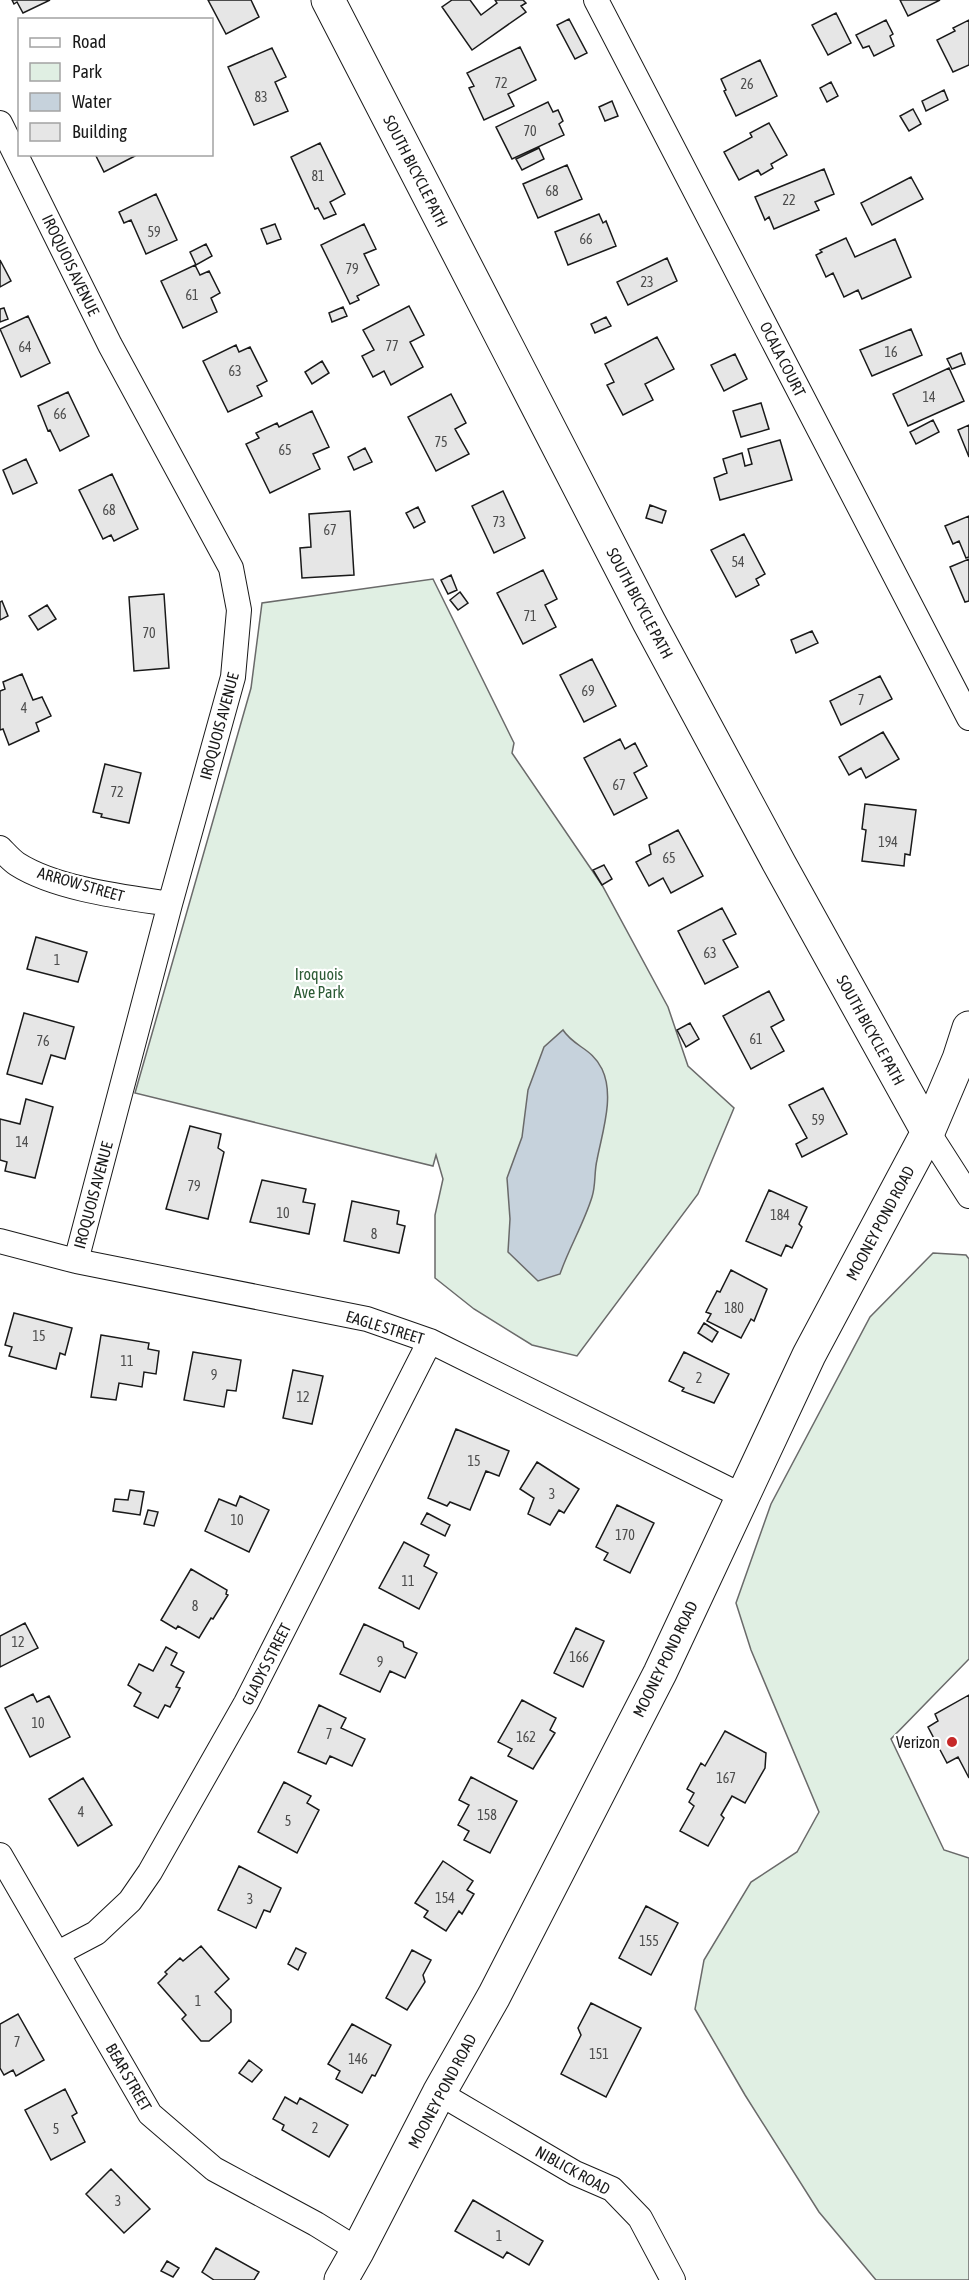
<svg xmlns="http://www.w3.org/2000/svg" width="969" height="2280" viewBox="0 0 969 2280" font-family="'Asap Condensed',sans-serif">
<rect width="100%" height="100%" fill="#fff"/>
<path fill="#e0efe3" stroke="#6a6a6a" stroke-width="1.5" d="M433,579L514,743L512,753L602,885L668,1007L688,1066L734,1108L698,1194L577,1356L532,1345L474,1309L435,1278V1215L443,1179L436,1155L433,1166L135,1093L251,688L262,603Z
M933,1253L966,1255L969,1259V1659L891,1739L944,1850L969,1858V2280H876L819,2212L745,2095L695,2009L704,1960L751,1882L797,1852L819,1812L751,1650L736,1603L771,1504L870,1317Z"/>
<path fill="#c6d2dc" stroke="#6a6a6a" stroke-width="1.5" d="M563,1030C574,1047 592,1048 602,1069C615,1096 602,1133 597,1160C594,1172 596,1185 592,1197C584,1223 569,1248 560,1274L538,1281L508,1252L510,1219L507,1178L522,1137L528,1090L544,1047Z"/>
<path fill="#e6e6e6" stroke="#1a1a1a" stroke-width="1.5" d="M12,0H50L23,13L17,2L14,4Z
M208,0H251L259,17L226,34Z
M452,0H470L481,15L497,3L495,0H523L526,3L521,6L526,12L472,50L442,7Z
M900,0H940L908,16Z
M836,13L851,43L828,55L812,25Z
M569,19L587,53L575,59L557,25Z
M886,20L893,34L890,36L894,46L874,56L869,46L863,48L856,35Z
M969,20V65L953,72L937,40L955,31L953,28Z
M520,47L536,80L508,94L514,106L484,120L469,88L474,86L467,73Z
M272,48L286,77L275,82L288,111L254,125L228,67Z
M760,60L777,96L736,116L724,91L726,90L721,79Z
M831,82L838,96L827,102L820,88Z
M944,90L948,100L926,111L922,101Z
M612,101L618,116L605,121L599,107Z
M548,102L553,112L558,110L563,121L559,124L564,135L512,159L496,127Z
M913,109L921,124L909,131L900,116Z
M769,123L787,155L771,164L773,168L761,175L758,170L739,180L724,152L752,137L750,133Z
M320,143L345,194L330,202L336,214L324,219L318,208L315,209L291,157Z
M539,148L544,159L522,170L516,159Z
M95,154H135V156L104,172Z
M567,165L582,199L538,218L523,184Z
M824,169L834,194L815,202L819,210L774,229L769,217L765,220L755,197Z
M911,177L923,199L872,225L861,203Z
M156,194L177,240L146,254L131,220L124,223L119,212Z
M599,214L603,223L606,221L616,246L568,265L555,232Z
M275,224L281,239L267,244L261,229Z
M364,224L376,249L364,254L379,285L357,296L359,300L350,304L321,245Z
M846,238L855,257L895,239L911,277L862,299L858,290L844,297L833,273L826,277L816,255L822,252L820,250Z
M206,244L212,256L196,265L190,252Z
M667,258L677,281L628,305L617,282Z
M0,260L11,281L0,287Z
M195,265L200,275L209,271L220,293L211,298L217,312L183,328L161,281Z
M409,306L424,335L410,342L423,367L391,385L384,371L373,377L362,356L374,350L363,330Z
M343,307L347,316L332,322L329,313Z
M4,308L8,319L0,322V309Z
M28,316L50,363L21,377L0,329Z
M606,317L611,326L595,333L591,324Z
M911,329L922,355L872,376L860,350Z
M657,337L674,369L645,384L653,400L623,415L607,385L614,382L605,364Z
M236,345L239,352L250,347L267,381L257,386L262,396L228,412L203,361Z
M961,353L965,364L952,369L947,359Z
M735,354L747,379L724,391L711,365Z
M322,361L329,373L312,384L305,372Z
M949,368L964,401L908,426L893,394Z
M68,392L89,436L60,451L50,430L48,431L38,406Z
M451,394L466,423L455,429L469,454L436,471L408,417Z
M761,403L769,429L741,437L733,411Z
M312,411L329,447L313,454L320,469L270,493L246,444L259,438L256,433L277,423L279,427Z
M933,420L939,432L916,444L910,432Z
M969,425V457L958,430Z
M780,440L792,480L720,500L714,478L727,473L723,459L742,453L745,466L752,464L748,449Z
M365,448L372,462L354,470L348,457Z
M26,459L37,483L13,494L3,470Z
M112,474L138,529L114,541L111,535L103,539L79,490Z
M503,491L525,538L494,553L472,506Z
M650,505L666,511L662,523L646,518Z
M418,507L425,522L414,528L406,513Z
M350,511L354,575L302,578L300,548L311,547L309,514Z
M969,516V557L966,558L959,541L953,544L945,526Z
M744,534L765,574L756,579L759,585L736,597L711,550Z
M969,559V601L965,602L950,567Z
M543,570L557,599L545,605L556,627L523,644L497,593Z
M451,575L457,590L448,594L441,580Z
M460,592L468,603L458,610L450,600Z
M164,594L169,668L134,671L129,597Z
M2,601L8,616L0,620V602Z
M47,605L56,619L38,630L29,616Z
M812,631L818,643L796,653L791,640Z
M592,659L616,706L584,722L560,675Z
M22,674L33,700L42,697L51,716L36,723L39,731L9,745L3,729L0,730V691L5,689L3,682Z
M880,676L892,699L841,725L830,701Z
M883,732L899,759L866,778L861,768L849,775L839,757Z
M620,739L625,749L635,743L647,766L634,773L647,798L614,815L584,758Z
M105,764L141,773L129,823L101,817L102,814L93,812Z
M865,804L916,810L910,855L905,854L904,866L862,861L866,830L862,829Z
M678,830L703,876L671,893L663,878L649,886L636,862L651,854L649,845Z
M604,865L612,879L602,885L593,870Z
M722,908L736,934L723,940L738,967L705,984L678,931Z
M36,937L87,952L78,982L27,969Z
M769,991L784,1020L771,1027L784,1051L751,1069L723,1016Z
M24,1013L74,1027L65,1059L51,1055L42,1084L7,1074Z
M690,1023L699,1039L686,1047L677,1030Z
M823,1088L847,1134L802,1157L796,1144L807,1138L789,1105Z
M26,1099L53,1107L35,1178L5,1171L7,1162L0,1160V1119L20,1124Z
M190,1126L221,1134L218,1148L224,1152L208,1219L166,1209Z
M262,1180L306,1189L303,1202L315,1204L309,1234L250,1222Z
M769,1190L807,1207L799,1224L802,1227L792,1248L786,1245L781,1256L746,1241Z
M352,1201L399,1211L397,1224L405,1226L399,1253L344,1241Z
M731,1270L767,1289L754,1321L751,1319L741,1338L707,1321L711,1314L706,1312L717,1291L720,1292Z
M14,1313L72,1328L65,1355L60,1353L56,1369L9,1356L12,1347L5,1345Z
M704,1323L718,1332L712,1342L698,1333Z
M101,1335L149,1343L148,1349L159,1351L156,1374L144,1372L142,1387L119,1383L116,1400L91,1397Z
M193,1352L241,1360L236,1391L227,1390L224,1407L184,1400Z
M684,1352L729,1374L714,1403L682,1391L684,1388L669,1381Z
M293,1370L323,1376L312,1424L283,1418Z
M456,1429L509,1451L499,1476L486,1471L470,1510L450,1502L447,1506L428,1498Z
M537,1462L579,1489L564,1513L559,1510L550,1525L528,1514L534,1498L520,1489Z
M130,1490L144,1492L140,1515L113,1511L115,1499L128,1500Z
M240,1496L269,1510L249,1552L205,1531L219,1499L236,1506Z
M617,1505L654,1523L630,1573L604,1560L608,1553L596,1547Z
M148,1510L158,1512L154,1526L144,1524Z
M427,1513L450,1525L445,1536L421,1524Z
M404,1542L429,1555L424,1566L437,1573L419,1609L379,1588Z
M191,1569L227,1590L226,1594L228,1595L213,1619L211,1618L199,1638L178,1626L176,1629L161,1620Z
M25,1623L38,1648L0,1667V1636Z
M364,1624L403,1642L404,1647L417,1653L405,1678L390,1671L380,1692L340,1674Z
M576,1628L604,1641L583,1687L554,1673Z
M166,1647L177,1653L171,1665L184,1672L176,1687L180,1688L170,1707L165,1705L158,1718L134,1706L141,1693L128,1685L139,1664L153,1671Z
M33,1694L37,1702L49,1696L70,1737L30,1757L5,1708Z
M969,1695V1778L958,1757L947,1763L928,1727L938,1721L935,1714Z
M522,1700L556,1718L550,1730L555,1733L533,1769L508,1756L512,1749L498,1742Z
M319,1705L346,1718L341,1728L365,1739L352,1766L330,1756L326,1764L298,1752Z
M725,1731L766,1753L765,1768L745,1803L732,1796L721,1815L724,1818L708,1846L680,1831L694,1806L689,1802L694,1793L687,1789L701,1763L705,1766Z
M471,1777L517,1801L490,1853L464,1840L469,1831L458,1825L469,1805L459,1800Z
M83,1778L112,1825L78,1846L49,1799Z
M284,1782L311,1796L307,1803L319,1810L297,1853L258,1832Z
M443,1861L473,1881L467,1890L474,1894L462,1914L459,1911L446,1931L424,1917L428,1911L415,1903Z
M239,1866L281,1888L270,1912L264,1910L256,1928L218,1910Z
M646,1906L678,1923L651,1975L619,1958Z
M201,1946L229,1979L215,1992L231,2010V2022L209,2041H201L182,2019L186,2015L158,1983L167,1974L165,1972L180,1958L183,1961Z
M296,1948L306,1953L298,1970L288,1964Z
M412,1950L431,1960L423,1975L425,1982L407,2010L386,1998Z
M591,2003L641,2028L606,2097L561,2074L581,2035L578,2028Z
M18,2014L44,2060L16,2076L13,2070L4,2075L0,2068V2024Z
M352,2024L391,2045L375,2076L372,2075L362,2093L336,2079L340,2071L328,2064Z
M249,2060L262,2070L252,2082L239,2073Z
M65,2089L77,2113L72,2116L85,2142L51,2160L25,2110Z
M285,2097L297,2104L300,2098L348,2125L329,2157L282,2130L284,2125L273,2119Z
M111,2169L150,2209L124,2233L86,2194Z
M473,2200L543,2241L529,2265L507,2252L503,2258L455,2231Z
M216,2248L259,2272L254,2280H214L202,2272Z
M167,2261L179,2268L173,2277L161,2271Z"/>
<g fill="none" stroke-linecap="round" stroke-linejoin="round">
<g stroke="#1a1a1a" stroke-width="26">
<path id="street" d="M596,0L969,718
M0,123L110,345L231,568L239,610L233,677L170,904L76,1261
M0,848C5,853 11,860 17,864C56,889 124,897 170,904
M928,1132L969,1196
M0,1241L76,1261L367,1319L430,1341L742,1496
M0,1855L150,2114L214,2169L316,2224L358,2250
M58,1953L96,1933L130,1901L150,1872L246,1703L430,1341
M439,2093L575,2173L612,2189L640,2218L673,2280"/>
</g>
<g stroke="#1a1a1a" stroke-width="35">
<path id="secondary" d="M328,0L649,622L780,865L928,1132
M341,2280L358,2250L439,2093L494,1996L660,1673L809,1355L928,1132L959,1059L969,1028"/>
</g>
<use href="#street" stroke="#fff" stroke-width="24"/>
<use href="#secondary" stroke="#fff" stroke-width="33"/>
</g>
<circle fill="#c62828" stroke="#fff" stroke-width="2" cx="952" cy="1742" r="6"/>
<g text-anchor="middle" stroke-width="4.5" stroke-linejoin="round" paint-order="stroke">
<g font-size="14" fill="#4d4d4d">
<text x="501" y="88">72</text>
<text x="747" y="89">26</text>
<text x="261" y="102">83</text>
<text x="530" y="136">70</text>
<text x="318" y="181">81</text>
<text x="552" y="196">68</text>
<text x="789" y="205">22</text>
<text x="154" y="237">59</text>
<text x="586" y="244">66</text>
<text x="352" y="274">79</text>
<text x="647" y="287">23</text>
<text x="192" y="300">61</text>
<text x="392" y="351">77</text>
<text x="25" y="352">64</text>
<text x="891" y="357">16</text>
<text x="235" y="376">63</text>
<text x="929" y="402">14</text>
<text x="60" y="419">66</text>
<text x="441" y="447">75</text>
<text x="285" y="455">65</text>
<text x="109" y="515">68</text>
<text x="499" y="527">73</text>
<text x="330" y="535">67</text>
<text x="738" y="567">54</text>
<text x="530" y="621">71</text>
<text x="149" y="638">70</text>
<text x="588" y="696">69</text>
<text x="861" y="705">7</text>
<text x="24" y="713">4</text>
<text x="619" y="790">67</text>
<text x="117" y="797">72</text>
<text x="888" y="847">194</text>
<text x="669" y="863">65</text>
<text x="710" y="958">63</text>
<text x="57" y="965">1</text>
<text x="756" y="1044">61</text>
<text x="43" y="1046">76</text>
<text x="818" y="1125">59</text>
<text x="22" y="1147">14</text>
<text x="194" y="1191">79</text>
<text x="283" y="1218">10</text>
<text x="780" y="1220">184</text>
<text x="374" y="1239">8</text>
<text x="734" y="1313">180</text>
<text x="39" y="1341">15</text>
<text x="127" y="1366">11</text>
<text x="214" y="1380">9</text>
<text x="699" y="1383">2</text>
<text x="303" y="1402">12</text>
<text x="474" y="1466">15</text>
<text x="552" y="1499">3</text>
<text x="237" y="1525">10</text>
<text x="625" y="1540">170</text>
<text x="408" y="1586">11</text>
<text x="195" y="1611">8</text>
<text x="18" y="1647">12</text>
<text x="579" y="1662">166</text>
<text x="380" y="1667">9</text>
<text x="38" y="1728">10</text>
<text x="329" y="1739">7</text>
<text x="526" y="1742">162</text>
<text x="726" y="1783">167</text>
<text x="81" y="1817">4</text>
<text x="487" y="1820">158</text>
<text x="288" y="1826">5</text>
<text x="445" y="1903">154</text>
<text x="250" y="1904">3</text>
<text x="649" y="1946">155</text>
<text x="198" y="2006">1</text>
<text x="17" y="2047">7</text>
<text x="599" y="2059">151</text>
<text x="358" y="2064">146</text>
<text x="315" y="2133">2</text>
<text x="56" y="2134">5</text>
<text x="118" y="2206">3</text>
<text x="499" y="2241">1</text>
</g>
<g font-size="16" fill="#1a1a1a" stroke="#fff">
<text transform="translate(416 171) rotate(63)" y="6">SOUTH BICYCLE PATH</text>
<text transform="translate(71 265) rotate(64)" y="6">IROQUOIS AVENUE</text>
<text transform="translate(783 359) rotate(63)" y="6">OCALA COURT</text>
<text transform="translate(640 603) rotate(62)" y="6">SOUTH BICYCLE PATH</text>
<text transform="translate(219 726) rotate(-75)" y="6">IROQUOIS AVENUE</text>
<text transform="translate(81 884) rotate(16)" y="6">ARROW STREET</text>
<text transform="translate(871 1030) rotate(61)" y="6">SOUTH BICYCLE PATH</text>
<text transform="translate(93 1195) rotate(-75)" y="6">IROQUOIS AVENUE</text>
<text transform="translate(880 1223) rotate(-62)" y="6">MOONEY POND ROAD</text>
<text transform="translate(385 1327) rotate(17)" y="6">EAGLE STREET</text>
<text transform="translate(665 1659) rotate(-64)" y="6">MOONEY POND ROAD</text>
<text transform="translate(266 1664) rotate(-63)" y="6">GLADYS STREET</text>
<text transform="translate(129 2077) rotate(60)" y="6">BEAR STREET</text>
<text transform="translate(442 2091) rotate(-62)" y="6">MOONEY POND ROAD</text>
<text transform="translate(573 2170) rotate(29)" y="6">NIBLICK ROAD</text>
</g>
<g font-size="16" fill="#2b5a34" stroke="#fff">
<text x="319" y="980">Iroquois<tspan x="319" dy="18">Ave Park</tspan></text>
</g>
<g font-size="16" fill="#1a1a1a" stroke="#fff" text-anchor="end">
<text x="940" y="1748">Verizon</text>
</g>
</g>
<rect x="18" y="18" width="195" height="138" fill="#ffffff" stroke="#a3a3a3" stroke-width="1.5"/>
<rect x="30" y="38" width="30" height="9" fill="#ffffff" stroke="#a3a3a3" stroke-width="1.5"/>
<text x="72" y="48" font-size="18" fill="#1a1a1a">Road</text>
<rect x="30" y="63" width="30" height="18" fill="#e0efe3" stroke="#a3a3a3" stroke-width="1.5"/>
<text x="72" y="78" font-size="18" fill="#1a1a1a">Park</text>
<rect x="30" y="93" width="30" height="18" fill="#c6d2dc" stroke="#a3a3a3" stroke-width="1.5"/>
<text x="72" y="108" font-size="18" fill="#1a1a1a">Water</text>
<rect x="30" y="123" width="30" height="18" fill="#e6e6e6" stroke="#a3a3a3" stroke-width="1.5"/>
<text x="72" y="138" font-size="18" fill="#1a1a1a">Building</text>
</svg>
